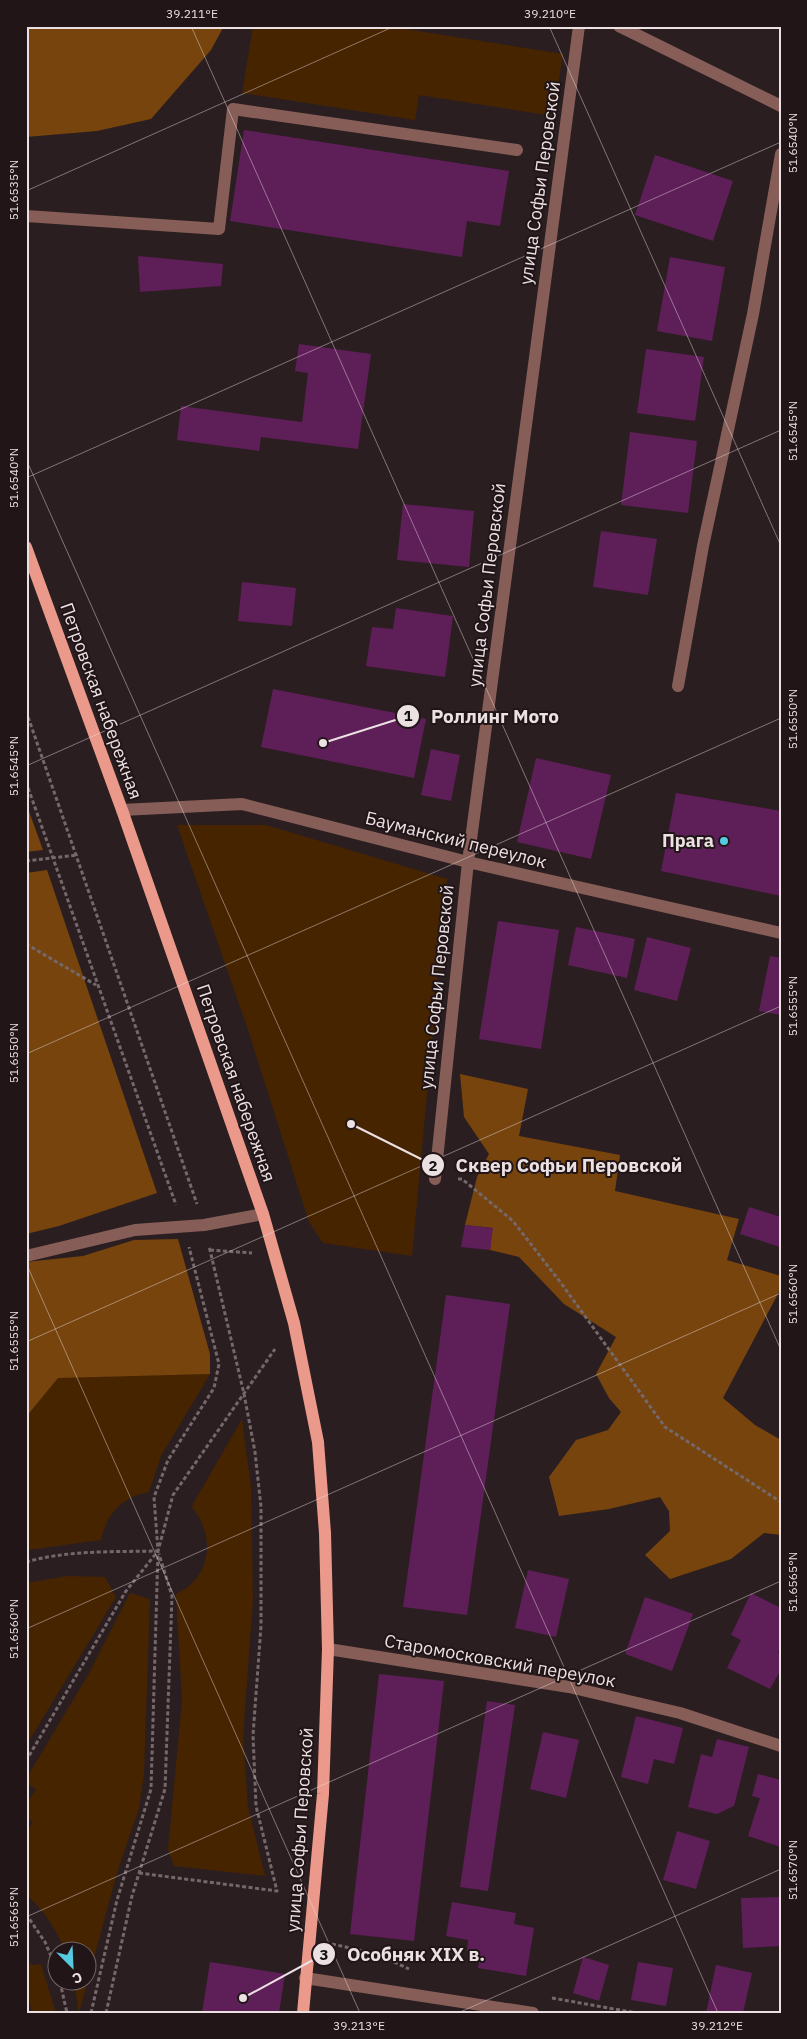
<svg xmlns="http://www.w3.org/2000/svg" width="807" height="2039" viewBox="0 0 807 2039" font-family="'IBM Plex Sans',sans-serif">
<rect width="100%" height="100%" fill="#2b1e21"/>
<path fill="#462400" d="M253,26H386L563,54L553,116L419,95L415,120L242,93Z
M177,825H266L447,879L412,1256L323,1243L309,1222L247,1027Z
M210,1374L161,1456L149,1492C122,1497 107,1513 101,1540L28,1550L26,1546V1417L58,1377Z
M242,1419L251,1487L253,1599L243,1737L248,1807L265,1876L174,1866L168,1849L182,1701L176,1594C213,1577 215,1535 192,1507L193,1504Z
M68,1576L105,1577L116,1597L26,1746V1583Z
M130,1593L150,1599L144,1774L139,1808L117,1873L79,2013L74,1982H88V1952L65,1951C56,1928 44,1911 26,1894V1833L33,1822L26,1817V1805L36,1789L26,1783V1779L88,1675Z
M26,1961L32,1965L41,1964L55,2010L50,2013H32L26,1988Z"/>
<path fill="#77440d" d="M26,26H224L211,50L151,119L97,131L26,137Z
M26,803L43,850L26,852Z
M47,870L157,1193L59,1226L26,1234V873Z
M460,1074L528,1089L519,1136L620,1155L615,1191L739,1219L727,1260L781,1276V1288L723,1398L755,1425L781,1440V1535L764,1533L731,1559L670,1579L645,1555L670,1531L669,1511L660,1497L609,1509L559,1516L549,1477L576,1440L608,1430L621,1412L609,1398L596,1374L616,1337L564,1304L519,1257L490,1250L492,1228L465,1225L477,1177L489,1154L464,1117Z
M178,1239L210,1354V1374L58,1378L26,1417V1262L83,1256L134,1240Z"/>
<path fill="#5e1e58" d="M244,130L509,171L500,226L467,221L462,257L230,221Z
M655,155L733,181L713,241L635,215Z
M138,256L223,264L221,286L140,292Z
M670,257L725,267L712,341L657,331Z
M299,344L371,354L358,449L261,437L259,451L177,440L181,406L302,422L308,373L295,371Z
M646,349L704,357L695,421L637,413Z
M630,432L697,441L688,513L621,505Z
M403,504L474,511L469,567L397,560Z
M601,531L657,539L648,595L593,587Z
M242,582L296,588L292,626L238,621Z
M396,608L453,616L445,677L366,666L372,627L393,629Z
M273,689L426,719L414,778L261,747Z
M431,749L460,755L451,801L421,795Z
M536,758L611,775L591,859L517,842Z
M676,793L781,811V896L661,871Z
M498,921L559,930L541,1049L479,1039Z
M576,927L635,939L627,978L568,965Z
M647,937L691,948L677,1001L634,990Z
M770,956L781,958V1015L759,1011Z
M749,1207L781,1217L780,1247L740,1234Z
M465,1225L493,1228L490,1250L461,1247Z
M446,1295L510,1304L467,1615L403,1607Z
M528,1570L569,1579L556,1637L515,1628Z
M751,1593L781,1608V1646L778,1652L781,1654V1669L770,1689L727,1668L741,1640L731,1635Z
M645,1597L693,1614L672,1671L625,1654Z
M379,1674L444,1681L414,1941L350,1934Z
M487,1701L515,1705L488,1891L460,1887Z
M636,1716L683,1728L674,1764L654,1759L648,1784L621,1777Z
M543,1732L579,1740L566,1798L530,1789Z
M717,1739L749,1747L734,1806L717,1814L688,1807L701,1754L712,1757Z
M758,1774L781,1780V1847L748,1836L760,1798L752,1796Z
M677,1831L710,1841L696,1889L663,1880Z
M781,1897V1946L743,1948L741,1898Z
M452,1902L516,1913L514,1924L534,1928L526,1976L478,1968L480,1954L467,1951L468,1940L446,1936Z
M583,1957L609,1965L599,2001L573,1993Z
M210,1962L285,1974L279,2013H202Z
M638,1962L673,1968L666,2006L631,2000Z
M716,1965L752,1973L743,2013H706Z"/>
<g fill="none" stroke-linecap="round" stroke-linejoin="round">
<path stroke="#74686a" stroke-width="3" stroke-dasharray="4 2.5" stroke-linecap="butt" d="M26,711L197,1204
M26,782L176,1205
M26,861L78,855
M26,944L96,985
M458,1179H462L513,1221L561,1283L665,1427L781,1502
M210,1250L252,1253
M26,1562C68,1550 114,1552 157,1551
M26,1761L126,1591L158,1551L173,1495L275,1349
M139,1873L277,1891L256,1806L253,1735L261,1626V1507L255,1452L244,1394L209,1246
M26,1914L45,1942L58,1972
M332,1944L377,1954L409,1969
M60,1982L67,2013
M552,1998L637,2013
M91,2013L117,1900L151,1789L158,1551L154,1497L168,1460L214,1388L219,1364L189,1247
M106,2013L132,1896L165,1789L172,1596L159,1554"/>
<path stroke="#865e57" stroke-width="12" d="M619,26L781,106
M26,216L219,229L233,109L517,150
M678,686L703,546L753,314L781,154
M122,810L242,804L468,862L781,933
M435,1179L468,862L579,26
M26,1256L135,1230L204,1225L263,1214
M328,1649L569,1687L680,1713L781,1746
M305,1978L533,2013"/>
<path stroke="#eb998a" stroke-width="12" d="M26,547L122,810L263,1214L294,1323L318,1442L325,1533L328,1649L323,1794L303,2013"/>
</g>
<path fill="none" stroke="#ebe1e3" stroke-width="1" stroke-opacity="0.45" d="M191,26L781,1350M549,26L781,546M26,191L395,26M26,459L718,2013M26,478L781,142M26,766L781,430M26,1054L781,718M26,1263L360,2013M26,1342L781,1006M26,1629L781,1293M26,1917L781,1581M458,2013L781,1869"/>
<circle fill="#55cae0" stroke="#211518" stroke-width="2" cx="724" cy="841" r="5"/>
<g text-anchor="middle" stroke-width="4" stroke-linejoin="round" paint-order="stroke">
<g font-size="18" fill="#ebe1e3" stroke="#211518">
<text transform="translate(540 183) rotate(-82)" y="6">улица Софьи Перовской</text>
<text transform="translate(487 585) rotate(-83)" y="6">улица Софьи Перовской</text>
<text transform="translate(101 701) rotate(70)" y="6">Петровская набережная</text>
<text transform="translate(456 840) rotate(14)" y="6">Бауманский переулок</text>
<text transform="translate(437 987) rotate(-84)" y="6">улица Софьи Перовской</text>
<text transform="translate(236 1083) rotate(71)" y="6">Петровская набережная</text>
<text transform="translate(500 1661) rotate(10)" y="6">Старомосковский переулок</text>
<text transform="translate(300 1830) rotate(-86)" y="6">улица Софьи Перовской</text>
</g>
<g font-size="18" font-weight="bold" fill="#ebe1e3" stroke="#211518" text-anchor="end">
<text x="714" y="847">Прага</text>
</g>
</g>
<path fill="none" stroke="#ebe1e3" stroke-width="2" d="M323 743L408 716M351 1124L433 1165M243 1998L324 1954"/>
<g fill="#ebe1e3" stroke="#211518" stroke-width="2">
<circle cx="323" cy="743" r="5"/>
<circle cx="351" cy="1124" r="5"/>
<circle cx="243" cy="1998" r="5"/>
<circle cx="408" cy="716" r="12"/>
<circle cx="433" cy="1165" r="12"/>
<circle cx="324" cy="1954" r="12"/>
</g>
<g font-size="15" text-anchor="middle" font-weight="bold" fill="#111">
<text x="408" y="721">1</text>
<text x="433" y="1171">2</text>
<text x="324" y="1960">3</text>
</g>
<g font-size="19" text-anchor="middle" font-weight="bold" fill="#ebe1e3" stroke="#211518" stroke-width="4" stroke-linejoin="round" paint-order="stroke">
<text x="495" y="723">Роллинг Мото</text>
<text x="569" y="1172">Сквер Софьи Перовской</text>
<text x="416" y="1961">Особняк XIX в.</text>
</g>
<rect width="807" height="2039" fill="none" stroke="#211518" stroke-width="55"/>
<g transform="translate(72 1966) rotate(156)"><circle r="24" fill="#211518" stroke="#726769"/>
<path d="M0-4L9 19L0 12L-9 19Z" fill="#55cae0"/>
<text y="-8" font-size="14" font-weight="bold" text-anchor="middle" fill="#ebe1e3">С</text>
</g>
<rect x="28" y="28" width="752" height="1984" fill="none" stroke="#ebe1e3" stroke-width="2"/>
<g font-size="12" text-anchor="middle" fill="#ebe1e3">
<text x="192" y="18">39.211°E</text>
<text x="550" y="18">39.210°E</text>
<text transform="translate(793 143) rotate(-90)" y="4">51.6540°N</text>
<text transform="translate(14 190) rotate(-90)" y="4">51.6535°N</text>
<text transform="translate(793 431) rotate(-90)" y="4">51.6545°N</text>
<text transform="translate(14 478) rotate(-90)" y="4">51.6540°N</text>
<text transform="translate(793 719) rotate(-90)" y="4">51.6550°N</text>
<text transform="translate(14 766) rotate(-90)" y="4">51.6545°N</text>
<text transform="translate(793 1006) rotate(-90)" y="4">51.6555°N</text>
<text transform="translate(14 1053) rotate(-90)" y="4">51.6550°N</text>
<text transform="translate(793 1294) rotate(-90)" y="4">51.6560°N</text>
<text transform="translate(14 1341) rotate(-90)" y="4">51.6555°N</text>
<text transform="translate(793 1582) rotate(-90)" y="4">51.6565°N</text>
<text transform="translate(14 1629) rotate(-90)" y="4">51.6560°N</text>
<text transform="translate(793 1870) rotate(-90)" y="4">51.6570°N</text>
<text transform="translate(14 1917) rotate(-90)" y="4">51.6565°N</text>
<text x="359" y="2030">39.213°E</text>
<text x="717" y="2030">39.212°E</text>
</g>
</svg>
